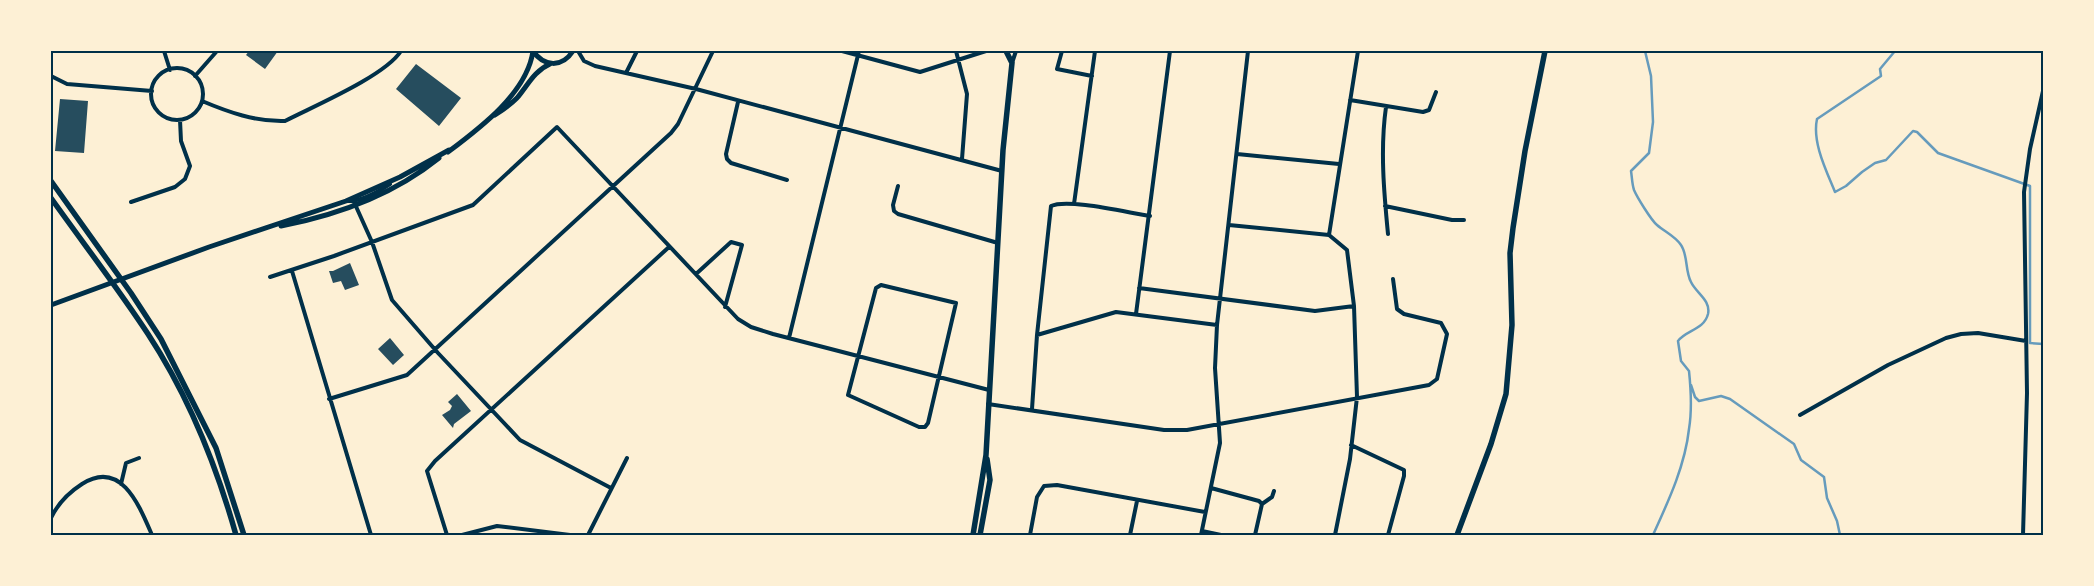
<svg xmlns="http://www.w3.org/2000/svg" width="2094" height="586" viewBox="0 0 2094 586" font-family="Inter,sans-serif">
<rect width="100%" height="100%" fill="#fdf0d5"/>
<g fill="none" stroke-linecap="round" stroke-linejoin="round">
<path stroke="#669bbc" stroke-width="2.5" d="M1645,51L1651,76L1653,122L1649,153L1631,171C1632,177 1632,184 1634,190C1637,197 1651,220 1657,225C1665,232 1675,236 1681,245C1688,255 1685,271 1691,282C1696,293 1711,300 1708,314C1704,330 1686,330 1678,341L1681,361L1689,371C1691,390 1692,411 1689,429C1685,466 1668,502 1653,535
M1895,51L1880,69L1881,76L1817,119C1812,142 1826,170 1835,192L1846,186L1862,172L1875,163L1886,160L1913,131L1917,132L1938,153L2030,186V343L2043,344
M1691,385L1695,397L1699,401L1721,396L1730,399L1794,444L1801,460L1824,477L1827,498L1837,521L1840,535"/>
</g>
<path fill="#264d5e" d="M249,51H278L265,69L246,55Z
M416,64L461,98L439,126L396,89Z
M60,99L88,101L84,153L55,151Z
M350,263L359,285L345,290L341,281L333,283L329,271H333Z
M390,338L404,355L393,365L378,349Z
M457,394L471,411L454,424L453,428L442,415L450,410L452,406L448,402Z"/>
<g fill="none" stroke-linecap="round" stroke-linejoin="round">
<path stroke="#003049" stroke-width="4" d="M164,51L170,70
M578,51L584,61L595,66L696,89L1002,171
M842,51L920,72L986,51
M956,51L967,94L962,159
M1062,51L1057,69L1092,76
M1012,63L1016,51
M151 94a26 26 0 1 1 52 0a26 26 0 1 1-52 0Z
M626,73L637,51
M51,76L67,84L152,91
M195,76L217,51
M1350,100L1423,112L1429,110L1436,92
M202,101C228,112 256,122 285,121C314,106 385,76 401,51
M738,102L726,154L727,159L731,163L787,180
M1386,107C1380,149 1384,193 1388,234
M1237,154L1339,164
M898,186L893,205L894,211L898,214L998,243
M346,201C361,202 378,192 390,184
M131,202L175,187L185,179L190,166L181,141L180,120
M354,202L372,242L392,300L438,353L520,440L611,488
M1074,204L1095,51
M1385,206L1452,220H1464
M1229,225L1329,235L1347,250L1354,306L1357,397L1350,459L1335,535
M1329,235L1358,51
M292,271L371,535
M696,274L731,242L742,245L725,307
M270,277L334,256L473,205L557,127L738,319L751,327L773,334L989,390
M881,285L956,303L928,423L925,427H919L848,395L876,288Z
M1139,288L1315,311L1354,306
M1136,314L1170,51
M1037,335L1116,312L1217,325
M789,338L859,51
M329,399L407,375L671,133L678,124L713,51
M988,404L1164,430H1187L1429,385L1437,379L1447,334L1441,323L1404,314L1397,309L1393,279
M1032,409L1037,335L1051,206C1068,198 1129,213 1150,216
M1800,415L1888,365L1946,338L1961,334L1978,333L2026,341
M1351,445L1404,470V476L1388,535
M121,484L126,463L139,458
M1211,488L1259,501L1262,504L1255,535
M1262,504L1272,497L1274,491
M51,518C58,503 68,493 82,484C121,459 139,505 152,535
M1202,531L1221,535
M447,535L427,471L435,461L669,247
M462,535L497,526L570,535
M588,535L627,458
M1030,535L1037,497L1044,486L1057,485L1205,512
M1130,535L1137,501
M1201,535L1220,443L1215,368L1217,325L1248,51
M2023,535L2027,393L2024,192L2030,149L2043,91"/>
<path stroke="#003049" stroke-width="5" d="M533,51C544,67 562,68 573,51
M495,115C503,110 510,105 517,98C528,85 534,71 550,64
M448,152C480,128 527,93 533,51
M281,226C338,215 393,195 439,158
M51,305L209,247L346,201L400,177L449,150"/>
<path stroke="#003049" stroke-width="5.5" d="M51,181L131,293L161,339L216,448L244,535
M51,198C83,243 117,287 148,334C188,395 216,464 236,535
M973,535L986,455L1003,150L1012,63L1006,51
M980,535L990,480L987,459
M1457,535L1491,444L1506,394L1512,325L1510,253L1513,228L1525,151L1545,51"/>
</g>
<rect width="2094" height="586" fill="none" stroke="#fdf0d5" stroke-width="105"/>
<rect x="52" y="52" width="1990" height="482" fill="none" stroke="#003049" stroke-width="2"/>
</svg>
